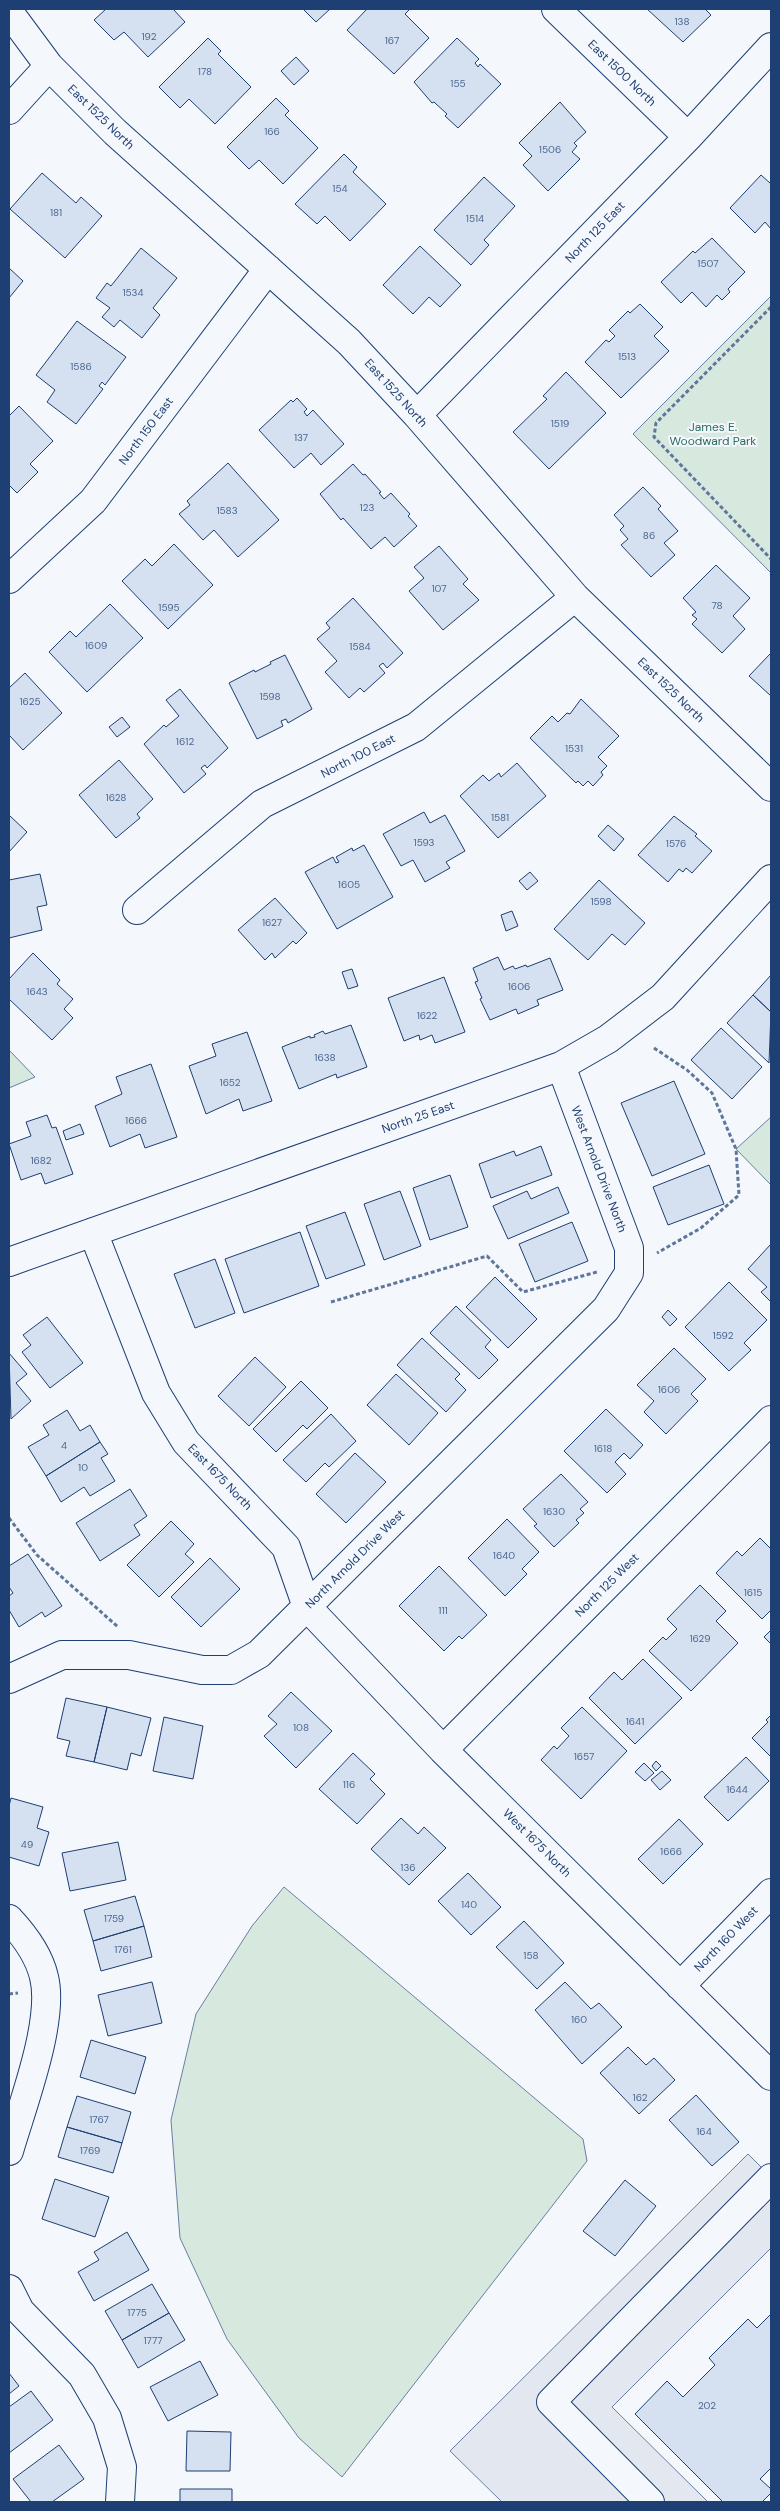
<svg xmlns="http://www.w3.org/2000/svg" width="780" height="2511" viewBox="0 0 780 2511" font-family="'DM Sans',sans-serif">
<rect width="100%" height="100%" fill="#f4f7fb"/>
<path fill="#d7e8df" stroke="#687fa3" d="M771,296V573L633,434Z
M9,1050L35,1077L9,1088Z
M771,1117V1185L736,1149Z
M284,1887L583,2139L587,2161L342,2477L299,2438L227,2339L180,2238L171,2120L196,2014L252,1926Z"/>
<path fill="#e3e8f0" stroke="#687fa3" d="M748,2154L771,2177V2248L612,2407L708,2502H502L450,2451Z"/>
<path fill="#d5e0f0" stroke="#1d3f73" d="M106,9H173L185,22L148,57L124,32L114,40L94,20Z
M303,9H330L316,22Z
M367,9H410L405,14L429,38L394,74L347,30Z
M647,9H705L711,15L683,42Z
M208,38L221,51L218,54L251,87L215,124L189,99L180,108L159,87Z
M457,38L479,59L475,63L478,67L480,64L501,84L458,128L445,116L447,114L434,102L432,103L414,82Z
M296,57L309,71L294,85L281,71Z
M276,98L289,111L285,115L318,148L283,184L259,160L249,169L227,147Z
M560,102L586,132L574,143L577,146L572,152L580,159L548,191L523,165L532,156L519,143Z
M344,154L357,167L353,172L386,204L350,241L325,216L317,224L295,204Z
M42,173L76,203L81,197L102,216L65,258L10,209Z
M761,175L770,183L771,182V229L765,222L755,233L730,208Z
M484,177L515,206L484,240L489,245L471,265L434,230Z
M712,238L745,272L728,289L730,292L722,300L717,295L706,307L692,292L681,303L661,282L693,251L695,253Z
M420,246L461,285L440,307L429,297L413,314L383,285Z
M141,248L177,278L153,308L160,315L142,338L120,320L114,327L102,317L110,308L96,298L107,283L111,286Z
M9,268L23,281L9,298Z
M640,304L663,327L654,336L669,351L621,398L585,362L606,340L609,342L615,336L609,330L628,311L630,313Z
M77,321L126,357L105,385L102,382L99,386L103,389L76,424L47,402L55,390L36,375Z
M566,372L606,413L549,469L513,432L547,399L543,396Z
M297,398L307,409L304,412L307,416L313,410L344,444L321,465L311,453L294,468L259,430L291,400L293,402Z
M19,406L53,441L30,464L38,472L17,493L9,485V416Z
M228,463L279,520L238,557L214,530L203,540L179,514L190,505L187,501Z
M353,464L363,475L365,474L381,492L379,493L384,499L391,493L410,514L408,516L417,526L394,547L385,537L371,549L343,518L341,520L320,494Z
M643,487L661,506L658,509L678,531L664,543L675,555L651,577L621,545L628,539L620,530L624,526L614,515Z
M174,544L213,585L168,629L122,581L145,559L152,566Z
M439,546L468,579L463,584L479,600L443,630L409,591L424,578L414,567Z
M716,565L750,598L733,616L745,629L722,653L692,624L697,619L692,615L696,612L683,598Z
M353,598L403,653L387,668L383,663L379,666L385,673L364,692L360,688L349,698L325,672L337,661L317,639L330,628L326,623Z
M110,604L143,638L87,692L49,652L70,631L76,637Z
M770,654L771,655V696L749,676Z
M285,655L312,709L288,723L286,719L281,721L283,726L257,739L229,683L254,670L255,672L271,664L270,662Z
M25,673L62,713L23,750L9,735V688Z
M180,689L228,748L207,768L205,765L201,768L206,774L184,793L144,744L164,725L166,727L179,716L166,700Z
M581,699L619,736L598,757L607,766L601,772L603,775L593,786L588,781L583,786L578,781L576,783L530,738L552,716L558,722L567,713L570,714Z
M122,717L130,727L117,737L109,727Z
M119,760L153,799L137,814L140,818L116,838L79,795Z
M517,763L546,796L498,838L460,796L483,775L489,781L499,773L501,777Z
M424,812L430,823L445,815L465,851L446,862L450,868L425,882L413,860L401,866L383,834Z
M9,815L27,832L9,852Z
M674,816L697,834L695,836L712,851L692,873L686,868L683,872L679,869L668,882L638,855Z
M608,825L624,839L614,851L598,836Z
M364,845L393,897L337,929L305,872L333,857L336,863L339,862L336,857L352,848L353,851Z
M530,872L538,881L527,890L519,881Z
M40,874L47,905L37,907L42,930L9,938V880Z
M599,880L645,923L625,945L612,934L588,960L554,929Z
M275,898L307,933L296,944L293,941L275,958L272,953L265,960L238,930Z
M512,911L518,926L506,931L501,915Z
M33,953L60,980L57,984L73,999L64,1009L73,1018L52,1040L9,999V979Z
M498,957L504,970L513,966L515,969L526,965L527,967L550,958L563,990L537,1000L539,1005L518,1014L516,1009L490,1020L480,999L482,998L475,982L478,981L473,968Z
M352,969L358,986L348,989L342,972Z
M771,975V1012L753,995Z
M444,977L465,1032L435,1043L432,1035L420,1040L419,1035L404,1041L388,998Z
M753,995L771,1012L769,1063L727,1023Z
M351,1025L367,1067L337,1078L336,1074L299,1089L282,1047L310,1036V1038L315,1037L314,1035L323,1031L325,1034Z
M721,1028L762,1067L732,1099L691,1060Z
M247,1032L272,1101L243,1111L239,1099L206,1114L189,1066L216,1056L212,1044Z
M151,1064L177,1137L145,1148L140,1134L110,1147L95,1106L122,1094L116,1077Z
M674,1081L705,1154L652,1176L621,1103Z
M47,1115L52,1128L56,1127L73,1174L45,1184L41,1173L21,1180L9,1144L31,1136L26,1122Z
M80,1124L84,1134L66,1140L63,1131Z
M541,1146L552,1175L491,1198L479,1164L514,1151L516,1156Z
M709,1165L724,1204L668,1225L653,1187Z
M450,1175L468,1227L430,1240L413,1188Z
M558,1187L569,1213L508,1239L493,1206L527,1191L531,1199Z
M400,1191L421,1246L384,1260L364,1204Z
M345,1212L365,1265L326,1279L306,1226Z
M572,1222L588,1261L535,1282L519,1244Z
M300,1232L319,1286L244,1313L225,1259Z
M771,1244V1302L761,1292L767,1287L748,1269Z
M215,1259L235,1313L195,1328L174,1274Z
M495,1277L537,1319L508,1348L466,1307Z
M729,1282L767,1320L744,1343L751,1350L729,1371L685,1327Z
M456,1306L491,1340L485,1347L498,1360L479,1379L430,1333Z
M668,1310L677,1319L670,1326L662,1317Z
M47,1317L83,1363L50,1388L22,1352L31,1345L23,1335Z
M422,1338L460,1374L455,1379L466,1390L446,1412L397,1365Z
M674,1348L706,1379L691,1394L698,1401L666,1434L644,1412L654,1401L637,1385Z
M9,1353L27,1374L16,1383L31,1401L11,1419Z
M255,1357L286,1387L249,1426L218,1396Z
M396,1374L438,1413L409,1445L367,1405Z
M301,1381L328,1408L307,1429L303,1425L276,1452L253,1429Z
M606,1409L643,1445L630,1459L624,1453L615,1462L626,1474L607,1493L564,1451Z
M67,1410L80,1431L90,1425L100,1442L46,1476L28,1447L49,1435L43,1425Z
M331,1414L356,1441L329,1467L325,1463L306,1482L283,1460Z
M100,1442L108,1454L101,1458L115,1481L90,1496L84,1487L61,1502L46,1476Z
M355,1453L386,1482L346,1523L316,1494Z
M561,1474L588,1502L580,1509L584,1513L576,1520L579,1523L554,1547L534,1526L537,1524L523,1509Z
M130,1489L147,1516L134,1525L140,1535L100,1561L76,1523Z
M507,1519L539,1552L522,1569L527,1574L505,1596L468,1558Z
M171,1521L194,1544L185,1554L194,1562L159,1597L127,1565Z
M760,1538L771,1549V1610L762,1619L716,1573L737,1551L742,1556Z
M28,1554L62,1606L45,1617L42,1612L19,1627L9,1610V1596L13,1593L9,1587V1566Z
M210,1558L240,1589L201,1627L171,1597Z
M439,1566L487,1615L462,1639L459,1636L444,1651L399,1606Z
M700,1585L726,1611L716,1621L738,1643L691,1691L649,1651L663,1637L666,1640L677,1629L667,1619Z
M771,1630V1644L764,1637Z
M643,1659L682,1698L635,1744L589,1698L614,1672L622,1680Z
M291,1692L332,1731L296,1768L264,1736L277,1724L268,1716Z
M66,1698L107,1707L94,1762L66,1756L70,1741L57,1738Z
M107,1707L151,1718L141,1756L131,1753L127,1770L94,1762Z
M582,1707L627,1751L581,1799L541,1760L554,1746L557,1749L569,1736L561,1728Z
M771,1715V1757L752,1738L768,1722L766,1720Z
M164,1717L203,1726L193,1779L153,1771Z
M353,1753L375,1774L370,1779L385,1794L357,1824L319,1789Z
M746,1757L769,1781L728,1821L704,1797Z
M656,1761L661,1766L656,1771L652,1766Z
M644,1763L654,1773L645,1781L635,1772Z
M662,1771L671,1780L660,1790L651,1780Z
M11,1798L43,1807L37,1828L49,1832L39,1866L9,1857V1806Z
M401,1818L418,1834L424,1827L446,1848L409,1885L371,1849Z
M679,1819L703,1844L663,1884L638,1859Z
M118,1842L126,1880L70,1891L62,1853Z
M468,1873L501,1907L471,1935L438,1901Z
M135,1896L144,1926L93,1941L84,1910Z
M524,1921L564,1963L537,1989L496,1947Z
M144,1926L152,1957L101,1971L93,1941Z
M152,1982L162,2023L108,2036L98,1995Z
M565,1982L591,2009L599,2003L622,2027L582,2064L535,2010Z
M91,2040L146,2057L135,2094L80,2077Z
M628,2047L646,2065L654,2058L675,2080L639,2114L600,2073Z
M696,2095L739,2142L712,2166L669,2120Z
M77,2096L131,2112L122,2143L67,2127Z
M67,2127L122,2143L113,2173L58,2157Z
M55,2179L109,2197L95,2237L42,2219Z
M625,2180L656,2206L615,2256L583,2231Z
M127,2232L149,2270L94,2301L78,2272L99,2260L94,2252Z
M152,2284L169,2313L122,2340L105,2311Z
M169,2313L185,2340L138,2368L122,2340Z
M771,2314V2468L760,2479L771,2489V2493L762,2502H723L635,2414L667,2381L683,2397L715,2365L709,2358L748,2319L757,2328Z
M200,2361L218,2395L168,2421L150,2387Z
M9,2373L19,2386L9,2394Z
M31,2391L53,2420L9,2453V2407Z
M187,2431L231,2432L230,2471H186Z
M59,2445L84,2479L52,2502H31L13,2479Z
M180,2489H232V2502H180Z"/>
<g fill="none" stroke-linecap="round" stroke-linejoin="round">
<g stroke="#1d3f73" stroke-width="30">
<path id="minor" d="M556,9L688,137
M9,12L49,66L115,132L349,342L417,415L575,597L771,787
M9,110L49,66
M417,415L688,137L771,47
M9,579L93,501L268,269
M137,910L262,804L416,727L575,597
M93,1232L156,1393L186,1442L286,1547L307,1607L443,1750L771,2076
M9,1262L561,1066L608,1039L663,997L771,879
M9,1679L62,1655H129L202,1670H231L259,1654L606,1309L629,1273V1248L561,1066
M443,1750L771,1420
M9,1919C24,1935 39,1955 44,1977C55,2021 22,2106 9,2151
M680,1986L771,1893
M9,2289L20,2311L82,2375L107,2418L122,2467L120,2502
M650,2502L551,2402L771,2178"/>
</g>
<path stroke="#5e769c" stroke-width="3" stroke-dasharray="4 2.5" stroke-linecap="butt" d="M771,307L656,423L654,437L771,559
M654,1048L687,1070L712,1093L736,1149L739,1195L701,1228L657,1253
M331,1302L487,1256L523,1292L597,1272
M9,1518L37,1555L118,1627
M9,1994L18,1993"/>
<use href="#minor" stroke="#f4f7fb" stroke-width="28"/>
</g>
<g text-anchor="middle" stroke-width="4" stroke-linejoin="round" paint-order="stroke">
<g font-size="10" fill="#4b6792">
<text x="682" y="25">138</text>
<text x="149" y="40">192</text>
<text x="392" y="44">167</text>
<text x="205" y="75">178</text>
<text x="458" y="87">155</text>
<text x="272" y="135">166</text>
<text x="550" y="153">1506</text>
<text x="340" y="192">154</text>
<text x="56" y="216">181</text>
<text x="475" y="222">1514</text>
<text x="708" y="267">1507</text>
<text x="133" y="296">1534</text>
<text x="627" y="360">1513</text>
<text x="81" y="370">1586</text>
<text x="560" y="427">1519</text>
<text x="301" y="441">137</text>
<text x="367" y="511">123</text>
<text x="227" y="514">1583</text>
<text x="649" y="539">86</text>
<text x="439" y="592">107</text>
<text x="717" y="609">78</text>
<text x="169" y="611">1595</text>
<text x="96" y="649">1609</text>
<text x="360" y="650">1584</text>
<text x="270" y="700">1598</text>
<text x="30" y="705">1625</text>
<text x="185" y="745">1612</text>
<text x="574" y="752">1531</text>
<text x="116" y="801">1628</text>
<text x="500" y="821">1581</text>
<text x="424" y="846">1593</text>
<text x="676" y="847">1576</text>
<text x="349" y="888">1605</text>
<text x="601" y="905">1598</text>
<text x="272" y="926">1627</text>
<text x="519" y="990">1606</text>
<text x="37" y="995">1643</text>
<text x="427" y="1019">1622</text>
<text x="325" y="1061">1638</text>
<text x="230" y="1086">1652</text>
<text x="136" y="1124">1666</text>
<text x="41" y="1164">1682</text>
<text x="723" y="1339">1592</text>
<text x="669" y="1393">1606</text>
<text x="64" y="1449">4</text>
<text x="603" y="1452">1618</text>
<text x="83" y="1471">10</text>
<text x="554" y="1515">1630</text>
<text x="504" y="1559">1640</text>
<text x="753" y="1596">1615</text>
<text x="443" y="1614">111</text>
<text x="700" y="1642">1629</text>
<text x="635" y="1725">1641</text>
<text x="301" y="1731">108</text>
<text x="584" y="1760">1657</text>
<text x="349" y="1788">116</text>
<text x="737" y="1793">1644</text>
<text x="27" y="1848">49</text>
<text x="671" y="1855">1666</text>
<text x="408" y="1871">136</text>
<text x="469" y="1908">140</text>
<text x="114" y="1922">1759</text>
<text x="123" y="1953">1761</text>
<text x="531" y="1959">158</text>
<text x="579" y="2023">160</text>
<text x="640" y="2101">162</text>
<text x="99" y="2123">1767</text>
<text x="704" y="2135">164</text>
<text x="90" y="2154">1769</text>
<text x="137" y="2316">1775</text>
<text x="153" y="2344">1777</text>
<text x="707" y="2409">202</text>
</g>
<g font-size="12" fill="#1d3f73" stroke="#f4f7fb">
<text transform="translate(622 73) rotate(44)" y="4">East 1500 North</text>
<text transform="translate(101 117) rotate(44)" y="4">East 1525 North</text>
<text transform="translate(595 232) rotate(-46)" y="4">North 125 East</text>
<text transform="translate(396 393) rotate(48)" y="4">East 1525 North</text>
<text transform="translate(146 431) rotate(-53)" y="4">North 150 East</text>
<text transform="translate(671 690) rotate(44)" y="4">East 1525 North</text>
<text transform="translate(358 756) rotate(-27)" y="4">North 100 East</text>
<text transform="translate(418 1117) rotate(-19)" y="4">North 25 East</text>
<text transform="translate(599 1169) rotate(69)" y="4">West Arnold Drive North</text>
<text transform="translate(220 1477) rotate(46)" y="4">East 1675 North</text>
<text transform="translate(355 1559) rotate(-45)" y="4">North Arnold Drive West</text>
<text transform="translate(607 1585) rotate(-45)" y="4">North 125 West</text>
<text transform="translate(537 1843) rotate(45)" y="4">West 1675 North</text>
<text transform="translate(726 1939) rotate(-46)" y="4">North 160 West</text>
</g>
<g font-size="12" fill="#2c6c60" stroke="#f4f7fb">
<text x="713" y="431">James E.<tspan x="713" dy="14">Woodward Park</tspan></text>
</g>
</g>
<rect width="780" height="2511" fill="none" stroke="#1d3f73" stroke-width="20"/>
</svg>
